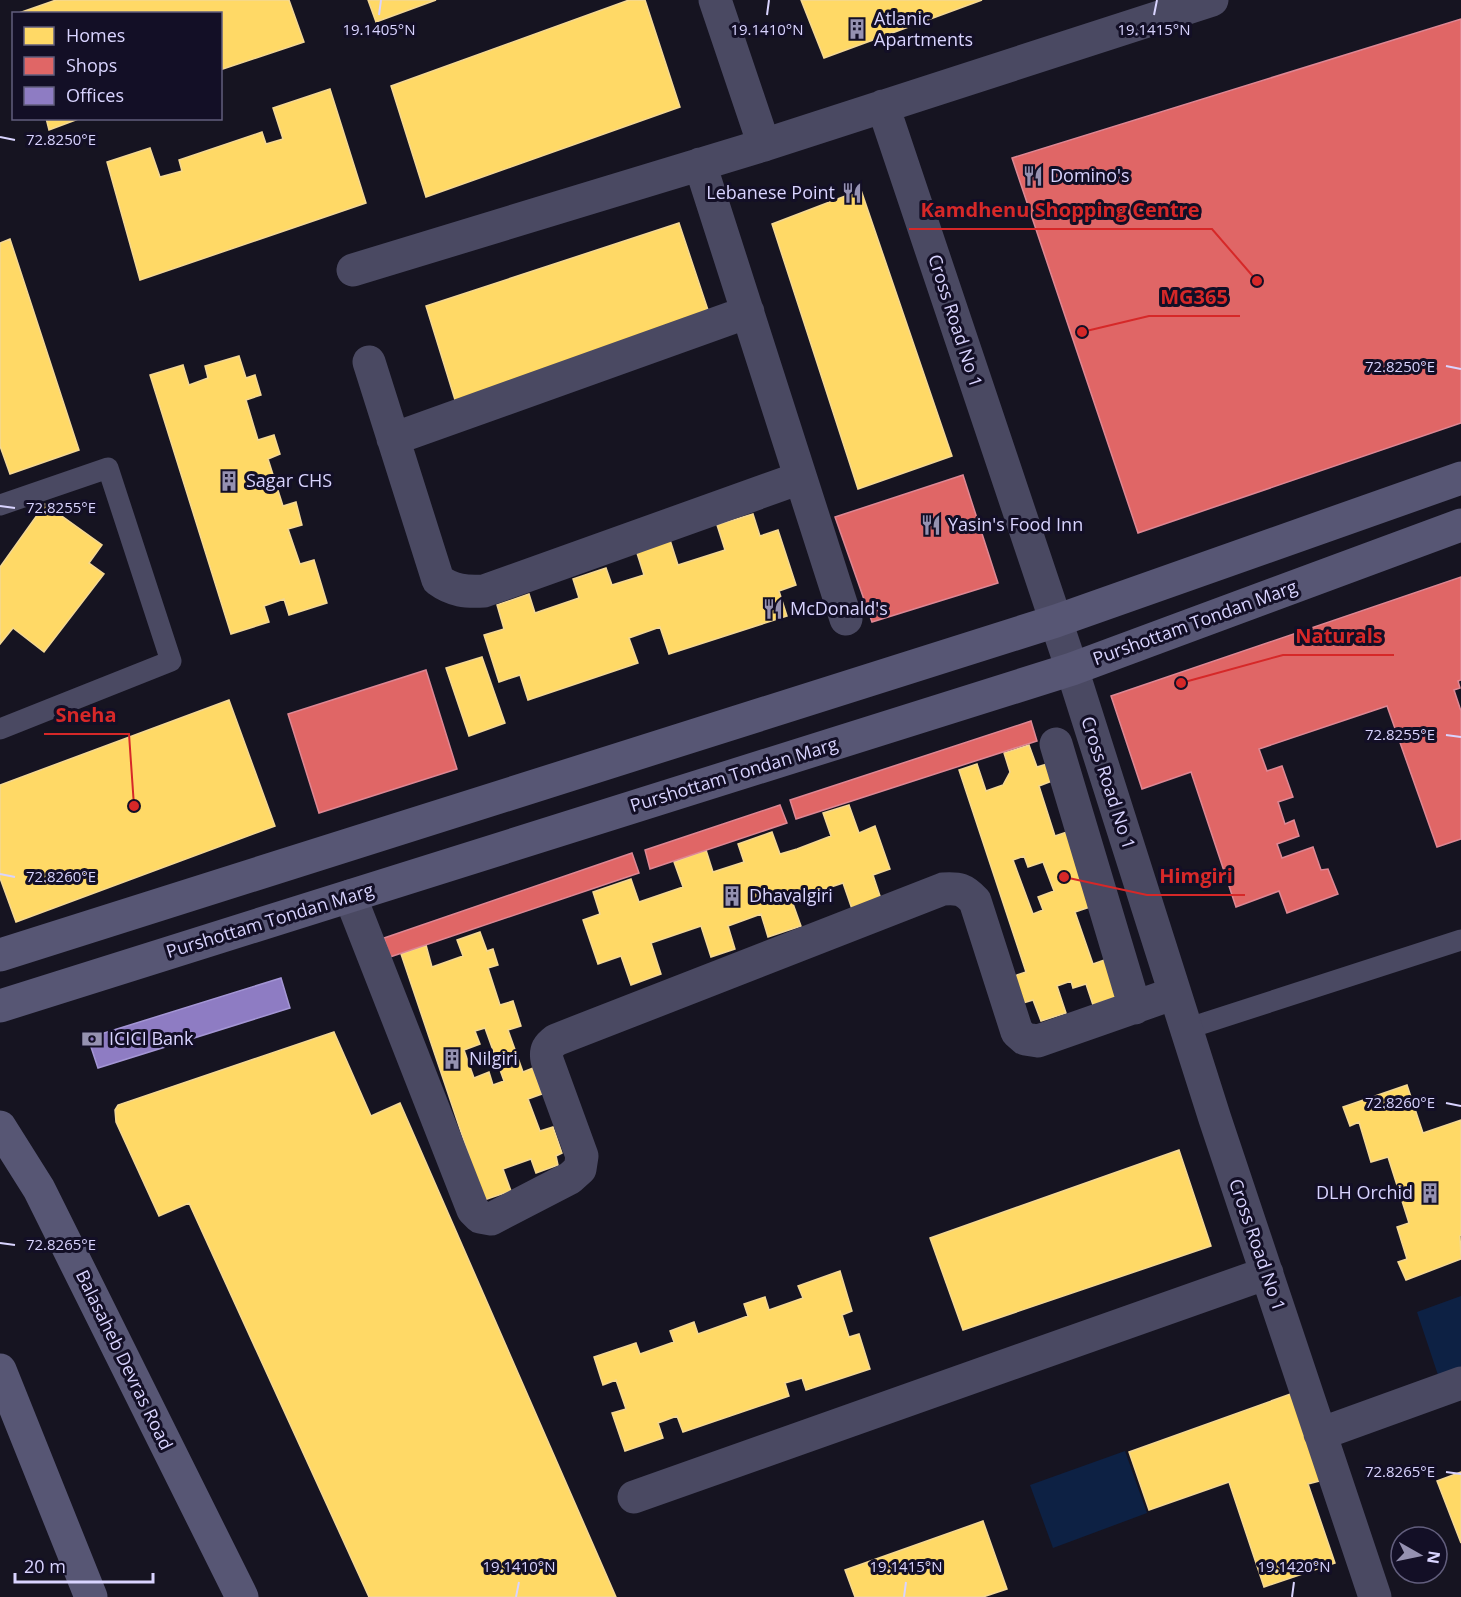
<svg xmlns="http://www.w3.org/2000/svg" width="1461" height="1597" viewBox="0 0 1461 1597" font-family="'Open Sans',sans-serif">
<rect width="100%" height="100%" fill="#161421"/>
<path fill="#0d2144" d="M1461,1296V1367L1438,1375L1417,1312Z
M1125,1451L1147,1513L1053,1548L1030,1485Z"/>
<path fill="#ffd966" stroke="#f4d894" stroke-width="1.5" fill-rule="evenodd" d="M56,0H289L304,42L220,70V14H16Z
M368,0H436L376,22Z
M629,0H645L680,107L426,197L391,86Z
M801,0H982L824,58Z
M330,89L366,203L140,280L107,162L150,148L160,177L182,171L179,160L262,132L266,144L283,139L273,108Z
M46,118H81L49,130Z
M861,190L952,456L858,489L772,224Z
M679,223L711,319L456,403L426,306Z
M10,239L79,450L10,474L0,446V243Z
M239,356L246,378L255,375L261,395L246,400L258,440L274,435L280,454L268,459L283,506L296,502L302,525L288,529L300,564L314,560L327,603L289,615L284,599L264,606L269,622L231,634L150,375L183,365L189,385L208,378L205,366Z
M45,504L102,545L89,563L104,574L44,652L13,628L0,644V567Z
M753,514L760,536L778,530L796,585L779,591L787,616L669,654L660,627L629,638L638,663L528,700L520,675L499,682L484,635L504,629L497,605L529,594L535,613L579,598L573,579L606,568L612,585L644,575L636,550L670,540L678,565L725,550L717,525Z
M482,657L505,723L469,736L446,668Z
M229,700L275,826L16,922L0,878V785Z
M1029,745L1037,767L1047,764L1052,781L1039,786L1055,836L1073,830L1096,905L1075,912L1093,964L1113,957L1119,996L1093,1005L1086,984L1073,988L1071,981L1057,986L1066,1013L1041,1021L1033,1000L1023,1003L1014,976L1026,972L959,770L977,764L986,791L1003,785L1010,772L1004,753ZM1024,856L1028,867L1043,862L1054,891L1038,897L1043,910L1033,914L1013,860Z
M849,805L859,833L875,826L890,869L873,875L881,899L852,909L843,883L825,889L792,901L801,926L768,937L761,914L728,926L735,949L711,957L701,926L651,943L661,974L631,985L621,956L598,964L583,920L600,914L593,892L631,879L639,902L683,887L674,862L706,850L713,872L744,862L738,844L772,832L780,854L797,849L831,836L823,813Z
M480,932L487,951L493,949L498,965L488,968L500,1005L513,1001L521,1026L508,1030L523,1072L533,1068L542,1094L528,1099L540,1131L553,1127L562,1153L556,1156L558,1165L536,1173L531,1159L503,1169L511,1191L484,1200L401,954L426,945L432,967L463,956L457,940ZM485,1028L504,1081L493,1085L489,1072L474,1078L464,1050L480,1044L475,1031Z
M334,1032L371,1116L400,1103L616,1597H369L189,1203L159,1216L116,1122L115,1110L118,1105Z
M1407,1085L1423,1133L1461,1120V1235L1460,1236L1461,1259L1406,1280L1398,1262L1407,1259L1397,1227L1409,1223L1388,1157L1371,1162L1359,1122L1350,1126L1343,1107Z
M1179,1150L1211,1246L963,1330L930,1238Z
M840,1271L852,1311L842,1315L849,1337L859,1334L870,1369L806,1390L802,1378L785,1383L789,1396L683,1432L677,1416L658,1423L663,1438L625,1451L612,1413L626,1409L616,1380L603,1385L594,1357L636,1343L640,1354L674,1342L670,1331L694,1322L698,1334L748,1316L744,1304L765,1297L769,1310L803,1298L798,1286Z
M1299,1391L1331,1478L1308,1484L1335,1563L1264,1587L1229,1482L1149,1510L1129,1452Z
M1461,1472V1543L1437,1481Z
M983,1521L1007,1589L983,1597H855L845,1570Z"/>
<path fill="#e06666" stroke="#de8794" stroke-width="1.5" d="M1461,19V423L1138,533L1012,158Z
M963,475L998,583L872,622L835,517Z
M1461,577V680L1458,681L1460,688L1454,690L1461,711V839L1437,847L1387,706L1259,749L1267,771L1282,766L1293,797L1278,802L1285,824L1294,820L1299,836L1277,844L1282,858L1313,847L1321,870L1328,869L1338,894L1287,913L1279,891L1236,907L1191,772L1142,789L1111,696Z
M426,670L457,769L319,813L288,714Z
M1031,721L1037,741L796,819L790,800Z
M780,805L787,823L650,869L645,850Z
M632,853L639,873L390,957L384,938Z"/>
<path fill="#8e7cc3" stroke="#a496d5" stroke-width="1.5" d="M281,978L290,1008L98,1068L88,1038Z"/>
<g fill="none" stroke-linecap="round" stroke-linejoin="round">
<path stroke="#4a4962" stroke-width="21" d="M0,505L108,468L171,661L0,729
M1186,1029L1461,940"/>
<path stroke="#4a4962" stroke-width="33" d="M715,0L764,145
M883,106L1072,669L1215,1119L1375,1597
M700,164L846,619
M353,270L764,145L1212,0
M369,362L438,580C453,591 466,592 484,591L800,478
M393,439L748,312
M1056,744L1135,1008
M350,896L473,1210L480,1217L491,1219L570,1178L580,1169L582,1156L547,1060C545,1050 548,1046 556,1040L943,889C959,888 964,889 975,901L1017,1032L1025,1039L1038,1041L1175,993
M1320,1434L1461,1383
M634,1497L1267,1273"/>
<path stroke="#575674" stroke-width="33" d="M0,955L1056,621L1461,478
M0,1006L1072,669L1461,525
M0,1127L39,1189L242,1597
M0,1370L91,1597"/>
</g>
<path fill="none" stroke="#d9d4ff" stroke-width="2" d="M379,15L381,0M767,15L769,0M1154,15L1157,0M0,137L15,140M1446,366L1461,369M0,506L15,508M1446,735L1461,737M0,874L15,877M1446,1103L1461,1106M0,1243L15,1245M1446,1472L1461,1474M516,1597L519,1582M904,1597L906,1582M1292,1597L1294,1582"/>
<defs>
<g id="building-bare" transform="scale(1.62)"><path d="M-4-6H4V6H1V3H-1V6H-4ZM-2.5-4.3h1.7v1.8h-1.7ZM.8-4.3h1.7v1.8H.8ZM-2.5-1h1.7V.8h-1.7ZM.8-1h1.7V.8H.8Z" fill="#9591b1" stroke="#130f26" stroke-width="2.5" paint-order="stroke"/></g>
<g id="restaurant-bare" transform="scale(1.62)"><path d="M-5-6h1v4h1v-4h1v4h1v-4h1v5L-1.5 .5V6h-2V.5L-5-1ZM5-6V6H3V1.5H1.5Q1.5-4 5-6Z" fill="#9591b1" stroke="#130f26" stroke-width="2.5" paint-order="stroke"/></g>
<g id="bank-bare" transform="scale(1.62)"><path d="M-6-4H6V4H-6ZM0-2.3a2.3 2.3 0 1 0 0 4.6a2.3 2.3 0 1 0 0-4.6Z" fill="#9591b1" stroke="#130f26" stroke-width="2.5" paint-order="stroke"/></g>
</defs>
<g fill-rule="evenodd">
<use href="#building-bare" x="857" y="29"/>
<use href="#restaurant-bare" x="1033" y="176"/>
<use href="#restaurant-bare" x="852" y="193"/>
<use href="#building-bare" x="229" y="481"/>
<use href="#restaurant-bare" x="931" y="525"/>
<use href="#restaurant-bare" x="773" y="609"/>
<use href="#building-bare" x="732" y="896"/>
<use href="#bank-bare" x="92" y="1039"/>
<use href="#building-bare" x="452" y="1059"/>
<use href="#building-bare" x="1430" y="1193"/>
</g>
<g text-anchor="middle" stroke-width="6" stroke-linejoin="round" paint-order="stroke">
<g font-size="18" fill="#d9d4ff" stroke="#130f26" text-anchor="start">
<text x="874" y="25">Atlanic<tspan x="874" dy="21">Apartments</tspan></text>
<text x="1050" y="182">Domino's</text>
<text x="835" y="199" text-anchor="end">Lebanese Point</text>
<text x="246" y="487">Sagar CHS</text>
<text x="948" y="531">Yasin's Food Inn</text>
<text x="790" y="615">McDonald's</text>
<text x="749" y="902">Dhavalgiri</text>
<text x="109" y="1045">ICICI Bank</text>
<text x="469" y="1065">Nilgiri</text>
<text x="1413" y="1199" text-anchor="end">DLH Orchid</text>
</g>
<g font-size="18" fill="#d9d4ff" stroke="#130f26">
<text transform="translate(955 321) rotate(72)" y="6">Cross Road No 1</text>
<text transform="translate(1195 623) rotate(-20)" y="6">Purshottam Tondan Marg</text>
<text transform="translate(734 775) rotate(-17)" y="6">Purshottam Tondan Marg</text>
<text transform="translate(1108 783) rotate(72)" y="6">Cross Road No 1</text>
<text transform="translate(270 921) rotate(-17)" y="6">Purshottam Tondan Marg</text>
<text transform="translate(1257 1245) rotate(71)" y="6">Cross Road No 1</text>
<text transform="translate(124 1360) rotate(64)" y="6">Balasaheb Devras Road</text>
</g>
</g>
<g font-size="15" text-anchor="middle" fill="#d9d4ff" stroke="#130f26" stroke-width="6" stroke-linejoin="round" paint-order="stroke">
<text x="379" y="35">19.1405°N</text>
<text x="767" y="35">19.1410°N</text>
<text x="1154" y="35">19.1415°N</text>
<text x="61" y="145">72.8250°E</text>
<text x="1400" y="372">72.8250°E</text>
<text x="61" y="513">72.8255°E</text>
<text x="1400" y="740">72.8255°E</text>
<text x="61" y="882">72.8260°E</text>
<text x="1400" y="1108">72.8260°E</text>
<text x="61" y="1250">72.8265°E</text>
<text x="1400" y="1477">72.8265°E</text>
<text x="519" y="1572">19.1410°N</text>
<text x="906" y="1572">19.1415°N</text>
<text x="1294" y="1572">19.1420°N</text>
</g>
<path fill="none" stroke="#d62828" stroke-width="2" d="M1257 281L1212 229H909M1082 332L1149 316H1240M1181 683L1283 655H1394M134 806L129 734H44M1064 877L1147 895H1245"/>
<g fill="#d62828" stroke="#130f26" stroke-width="2">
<circle cx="1257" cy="281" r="6"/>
<circle cx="1082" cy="332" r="6"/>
<circle cx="1181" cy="683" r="6"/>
<circle cx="134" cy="806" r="6"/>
<circle cx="1064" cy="877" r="6"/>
</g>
<g font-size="20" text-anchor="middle" font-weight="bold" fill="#d62828" stroke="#130f26" stroke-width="6" stroke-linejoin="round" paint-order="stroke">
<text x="1060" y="217">Kamdhenu Shopping Centre</text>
<text x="1194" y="304">MG365</text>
<text x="1339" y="643">Naturals</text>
<text x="86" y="722">Sneha</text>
<text x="1196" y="883">Himgiri</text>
</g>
<rect x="12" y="12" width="210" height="108" fill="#130f26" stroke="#625e7d" stroke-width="1.5"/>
<rect x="24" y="27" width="30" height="18" fill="#ffd966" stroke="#625e7d" stroke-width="1.5"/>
<text x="66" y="42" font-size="18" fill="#d9d4ff">Homes</text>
<rect x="24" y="57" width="30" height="18" fill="#e06666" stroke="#625e7d" stroke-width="1.5"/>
<text x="66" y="72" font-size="18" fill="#d9d4ff">Shops</text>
<rect x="24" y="87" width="30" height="18" fill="#8e7cc3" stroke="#625e7d" stroke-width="1.5"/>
<text x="66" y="102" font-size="18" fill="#d9d4ff">Offices</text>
<g transform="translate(1419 1555) rotate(99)"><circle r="28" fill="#130f26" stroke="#625e7d" stroke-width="1.5"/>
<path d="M0-4.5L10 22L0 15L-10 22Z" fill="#9591b1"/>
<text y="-9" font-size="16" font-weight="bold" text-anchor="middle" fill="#d9d4ff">N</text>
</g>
<path d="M15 1573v9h138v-9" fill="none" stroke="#d9d4ff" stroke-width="3"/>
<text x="24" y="1573" font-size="18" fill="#d9d4ff" stroke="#130f26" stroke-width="4.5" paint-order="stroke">20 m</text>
</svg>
